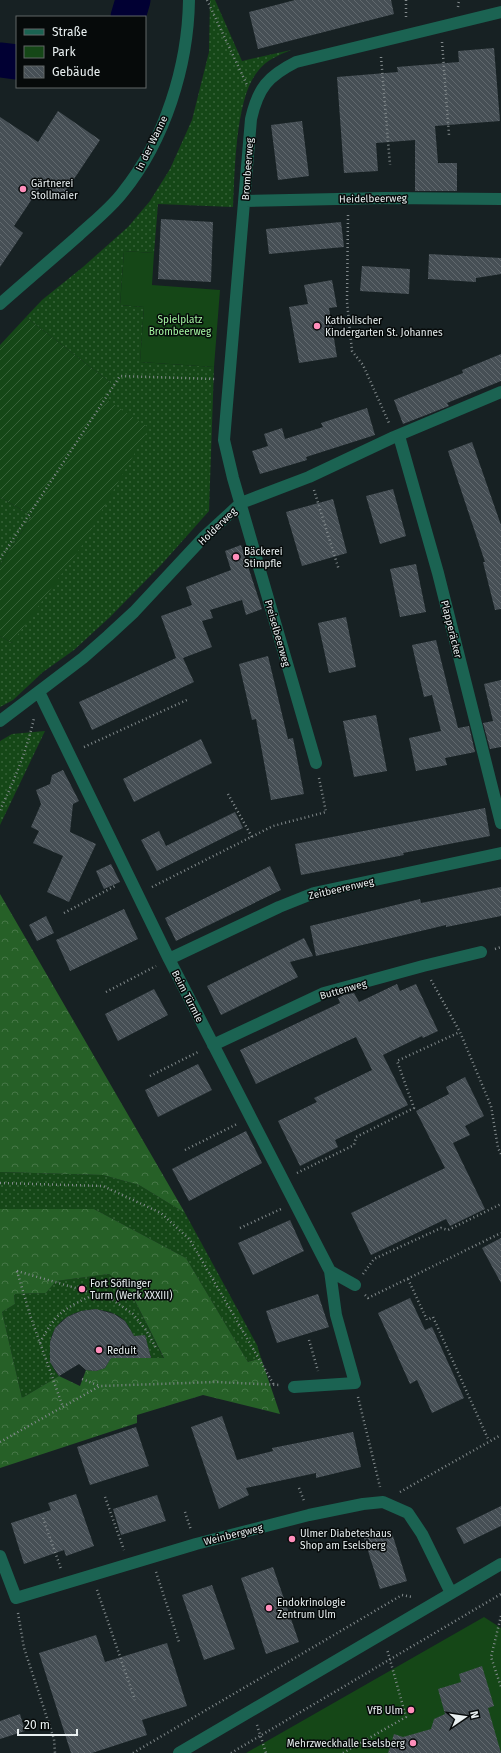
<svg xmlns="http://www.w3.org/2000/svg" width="501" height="1753" viewBox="0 0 501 1753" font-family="'Fira Sans',sans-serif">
<defs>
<pattern id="grass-dots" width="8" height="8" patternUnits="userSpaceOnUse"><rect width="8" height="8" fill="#154717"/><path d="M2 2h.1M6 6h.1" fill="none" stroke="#376239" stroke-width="1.8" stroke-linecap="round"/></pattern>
<pattern id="forest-crowns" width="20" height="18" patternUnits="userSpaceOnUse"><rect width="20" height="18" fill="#266027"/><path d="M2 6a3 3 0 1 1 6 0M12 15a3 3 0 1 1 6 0" fill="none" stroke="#467747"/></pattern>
<pattern id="garden-furrows" width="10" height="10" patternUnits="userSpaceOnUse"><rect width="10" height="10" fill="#154717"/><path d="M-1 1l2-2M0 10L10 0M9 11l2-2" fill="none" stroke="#376239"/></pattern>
<pattern id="building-back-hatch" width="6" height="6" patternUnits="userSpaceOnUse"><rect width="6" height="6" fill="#464f55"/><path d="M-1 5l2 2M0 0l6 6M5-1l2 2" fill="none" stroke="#61696e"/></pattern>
</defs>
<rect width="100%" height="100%" fill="#172123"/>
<path fill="url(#grass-dots)" d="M210,0H215L242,61L291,50C279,55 266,60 258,71C235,98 235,172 233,207L158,204L154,253L124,251L120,305L144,307L140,362L214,367L209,511L161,565L110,617L74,650L43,672L13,700L0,707V636L12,643L100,396L110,382L26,317L42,300L83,267L128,227L150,201L170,169L192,120L209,52Z
M0,497L32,516L0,565Z
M45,731L0,825V741L12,734Z
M0,1172L103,1175L139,1185L185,1213L257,1345L261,1358L248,1362L186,1258L94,1209H0Z
M109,1274L130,1291L164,1359L151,1358L145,1336H134C131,1331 128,1324 124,1320C98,1298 48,1312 50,1350C50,1354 49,1359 51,1362C52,1367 56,1372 59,1376L22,1398L2,1312L15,1304L14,1294L46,1293L56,1281Z"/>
<path fill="url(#forest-crowns)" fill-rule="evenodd" d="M0,894L185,1213L139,1185L103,1175L0,1172Z
M0,1209H94L186,1258L248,1362L261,1358L280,1414L203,1395L137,1415V1423L0,1468ZM109,1274L130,1291L164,1358H111L105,1368L96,1371L86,1370L80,1386L59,1376L22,1398L2,1312L15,1304L14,1294L46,1293L56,1281Z"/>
<path fill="#154717" d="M124,251L154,253L152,285L220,290L214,367L140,362L144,307L120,305Z
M484,1617L501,1628V1753H246Z"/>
<path fill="url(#garden-furrows)" d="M26,317L110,382L101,396L149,428L83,544L12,643L0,636V565L32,516L0,497V345Z"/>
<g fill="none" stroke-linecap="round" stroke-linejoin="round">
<path stroke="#010033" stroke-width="35" d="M128,17L133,0
M0,60L17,62"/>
</g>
<path fill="url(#building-back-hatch)" d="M295,0H391L394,14L258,49L249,12Z
M494,48L500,121L435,126L438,163H457V191H415V140L376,143L378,171L344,173L337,77L398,72L397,67L459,62L458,51Z
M58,111L100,140L62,197L42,184L14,226L23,233L0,267V117L38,142Z
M302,121L309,176L278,180L271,125Z
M161,219L213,222L211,282L158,279Z
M341,222L344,247L269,254L266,229Z
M429,254L501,258V274L476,278V282L428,279Z
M362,266L410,269L409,294L360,291Z
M332,280L337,307L329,308L337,357L299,363L289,307L308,304L304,285Z
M501,354V381L447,403L449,406L403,424L394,400L463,373L462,370Z
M367,408L375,435L306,457L307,460L260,474L252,451L268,446L264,434L282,428L285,439L323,427L321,423Z
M472,442L501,525V609L495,610L483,562H485L448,451Z
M393,489L406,536L380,544L366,496Z
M333,499L347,553L302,566L286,512Z
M241,545L262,609L246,615L242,600L210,610L213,618L202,621L212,647L183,658L194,682L92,730L79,702L176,658L161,616L192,605L186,587L231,570L225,551Z
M416,564L426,612L400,617L390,569Z
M346,617L356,667L329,673L318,623Z
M436,640L458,728L469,726L475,752L445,758L447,765L416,771L409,738L441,731L432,695L424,697L412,645Z
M268,656L288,739L293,738L304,794L271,800L256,719L252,720L239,664Z
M501,680V747L490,749L483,723L493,721L484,684Z
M376,715L387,771L354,777L343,721Z
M201,739L212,763L134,802L123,779Z
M63,770L79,801L73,804L70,832L96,844L69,902L47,892L63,856L33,843L39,831L31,827L41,804L36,790L50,784L52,775Z
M485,808L490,836L403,853L404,855L301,875L295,844Z
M235,812L243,828L157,871L141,840L159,831L166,846Z
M111,864L120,882L104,889L96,871Z
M270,866L281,890L176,941L165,918Z
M501,887V916L446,927V925L316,956L310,926L420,899L421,903Z
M124,909L138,939L70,971L56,940Z
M46,916L54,933L37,941L29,925Z
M304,938L313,956L290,962L298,977L221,1015L207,986Z
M397,984L400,991L416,984L438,1031L423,1038L422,1036L383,1055L408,1105L335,1140L338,1147L300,1166L278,1121L317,1102L314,1098L372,1070L356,1037L256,1084L240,1050L340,1003L338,998L344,995L354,993L359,1002Z
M154,989L168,1015L118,1041L105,1014Z
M198,1064L212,1090L158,1117L145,1090Z
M465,1077L484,1116L465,1126L470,1135L453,1143L485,1209L450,1226L446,1219L371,1255L351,1213L445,1168L416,1111L449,1094L446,1087Z
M246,1131L262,1163L189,1201L172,1169Z
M290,1220L304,1251L253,1275L238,1243Z
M501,1238V1283L482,1248Z
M318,1294L329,1327L277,1343L266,1311Z
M410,1298L425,1330L432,1327L464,1398L432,1413L417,1380L410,1384L378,1313Z
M96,1309L114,1314L125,1321L134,1336L145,1335L151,1358H111L105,1368L96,1371L86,1370L79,1364L59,1376L50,1362V1342L55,1328L67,1317L81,1311Z
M222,1416L237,1460L273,1451L272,1448L353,1432L361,1467L316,1478V1473L246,1488L249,1495L219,1509L191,1427Z
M136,1427L149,1466L90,1485L77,1447Z
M76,1494L94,1546L66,1556L64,1550L24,1564L11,1523L51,1510L48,1503Z
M157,1495L166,1521L121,1535L113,1509Z
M501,1506V1526L464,1544L456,1528Z
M391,1530L407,1581L380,1589L364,1538Z
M273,1567L299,1642L266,1654L241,1578Z
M212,1585L235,1649L204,1660L182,1595Z
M96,1635L105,1662L167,1643L187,1706L142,1720L147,1735L92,1753H71L39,1653Z
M482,1666L494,1706L488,1708L501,1753H388L394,1734L403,1737L431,1729L434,1719L445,1714L438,1689L461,1682L459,1674Z
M20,1714L25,1731L0,1739V1721Z"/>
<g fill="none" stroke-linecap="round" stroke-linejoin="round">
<path stroke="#838b8d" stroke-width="2.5" stroke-dasharray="1 3" stroke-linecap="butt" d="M207,0L247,85
M406,0V19
M458,7L459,0
M442,42L449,135
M381,57L390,165
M348,215L347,302L352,351L363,365L389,423
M314,490L339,570
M0,559L120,376L215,379
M84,747L189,699
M228,794L252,837
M0,810C14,781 27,750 34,718
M152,887L273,826L326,812L319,778
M64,913L117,885
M495,949L501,947
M431,980L460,1032L491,1106L498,1148L501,1154
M106,992L156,966
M150,1076L200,1051
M185,1150L237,1124
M297,1173L354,1145L356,1137L414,1108L397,1061L460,1032
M0,1183L103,1186L161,1213L190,1240L274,1385
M240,1228L281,1209
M17,1271L110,1298L133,1314L146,1330L156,1348
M17,1271L30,1315L63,1407
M363,1274L374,1259L441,1228L448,1230L501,1204
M408,1279L427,1320L433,1317L489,1441
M365,1295L368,1298L501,1233
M309,1340L318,1371
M40,1343C55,1313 66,1307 96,1294
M82,1379L100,1386
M358,1397L380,1487
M0,1442L100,1386L216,1382L280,1385
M299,1488L304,1501
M400,1492L501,1435
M105,1497L124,1550
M185,1512L191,1530
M43,1518L61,1569
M156,1572L179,1642
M97,1590L135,1700
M18,1613L24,1648L54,1739L55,1753
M501,1616L491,1657L501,1687
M257,1725L266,1753
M133,1753L402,1595L412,1597
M231,1753L501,1594
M343,1753L406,1717L387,1649"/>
<path stroke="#1b6352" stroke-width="12" d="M245,201L385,198L501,199
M0,304C26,281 52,259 78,236C93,222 111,208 123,192C165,140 188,66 189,0
M399,436L438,573L501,823
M39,692L169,959L330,1271L355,1285
M0,721L83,658L108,636L134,612L203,538L241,503L309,477L394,437L501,392
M316,763L233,478L224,440L251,119C258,88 268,76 296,62L501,12
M169,959L279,907L314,893L501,853
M213,1045L324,993L423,966L481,952
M294,1387L355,1383L336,1315L330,1271
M0,1556L16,1598L196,1544L309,1515L363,1504L383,1502L408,1513L422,1534L451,1593
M179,1753L501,1564"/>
</g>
<g fill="#ff8ebb" stroke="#060a0a" stroke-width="1.5">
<circle cx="23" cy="189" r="4"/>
<circle cx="317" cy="326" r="4"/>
<circle cx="236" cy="557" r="4"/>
<circle cx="82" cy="1289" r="4"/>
<circle cx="99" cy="1350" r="4"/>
<circle cx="292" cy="1539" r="4"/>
<circle cx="269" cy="1608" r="4"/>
<circle cx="411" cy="1710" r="4"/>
<circle cx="413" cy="1743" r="4"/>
</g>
<g text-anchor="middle" stroke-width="3" stroke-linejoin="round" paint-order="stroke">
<g font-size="10" fill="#e9f0f1" stroke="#060a0a">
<text transform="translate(151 143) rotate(-64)" y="4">In der Wanne</text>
<text transform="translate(247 169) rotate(-86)" y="4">Brombeerweg</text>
<text transform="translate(373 198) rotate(-1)" y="4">Heidelbeerweg</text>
<text transform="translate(217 526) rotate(-44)" y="4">Holderweg</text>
<text transform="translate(452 629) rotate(76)" y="4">Plapperäcker</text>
<text transform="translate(278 633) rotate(74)" y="4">Preiselbeerweg</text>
<text transform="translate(341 888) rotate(-13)" y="4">Zeitbeerenweg</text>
<text transform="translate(343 989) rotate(-16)" y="4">Buttenweg</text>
<text transform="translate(188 996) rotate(63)" y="4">Beim Türmle</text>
<text transform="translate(233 1534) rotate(-14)" y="4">Weinbergweg</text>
</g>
<g font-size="10" fill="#e9f0f1" stroke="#060a0a" text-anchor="start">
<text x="31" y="187">Gärtnerei<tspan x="31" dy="12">Stollmaier</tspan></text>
<text x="325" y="324">Katholischer<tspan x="325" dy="12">Kindergarten St. Johannes</tspan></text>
<text x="244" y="555">Bäckerei<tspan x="244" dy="12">Stimpfle</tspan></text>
<text x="90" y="1287">Fort Söflinger<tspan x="90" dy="12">Turm (Werk XXXIII)</tspan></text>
<text x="107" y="1354">Reduit</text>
<text x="300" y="1537">Ulmer Diabeteshaus<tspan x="300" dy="12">Shop am Eselsberg</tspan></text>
<text x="277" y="1606">Endokrinologie<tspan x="277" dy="12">Zentrum Ulm</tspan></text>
<text x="403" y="1714" text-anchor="end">VfB Ulm</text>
<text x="405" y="1747" text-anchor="end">Mehrzweckhalle Eselsberg</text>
</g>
<g font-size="10" fill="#a4f4a1" stroke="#060a0a">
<text x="180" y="323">Spielplatz<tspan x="180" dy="12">Brombeerweg</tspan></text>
</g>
</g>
<rect x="16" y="16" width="130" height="72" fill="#060a0a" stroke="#616666"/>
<rect x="24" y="29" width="20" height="6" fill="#1b6352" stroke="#616666"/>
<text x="52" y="36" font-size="12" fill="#e9f0f1">Straße</text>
<rect x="24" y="46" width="20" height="12" fill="#154717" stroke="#616666"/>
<text x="52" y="56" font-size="12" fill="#e9f0f1">Park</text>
<rect x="24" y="66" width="20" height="12" fill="url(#building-back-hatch)" stroke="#616666"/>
<text x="52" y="76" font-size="12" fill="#e9f0f1">Gebäude</text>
<g transform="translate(465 1717) rotate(77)" stroke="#060a0a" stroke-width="3" paint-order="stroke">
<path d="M0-3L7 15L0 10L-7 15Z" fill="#e9f0f1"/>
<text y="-6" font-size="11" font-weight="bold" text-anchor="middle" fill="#e9f0f1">N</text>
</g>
<path d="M18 1729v6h59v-6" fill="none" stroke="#e9f0f1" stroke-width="2"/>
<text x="24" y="1729" font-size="12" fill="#e9f0f1" stroke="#060a0a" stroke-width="3" paint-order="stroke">20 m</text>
</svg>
